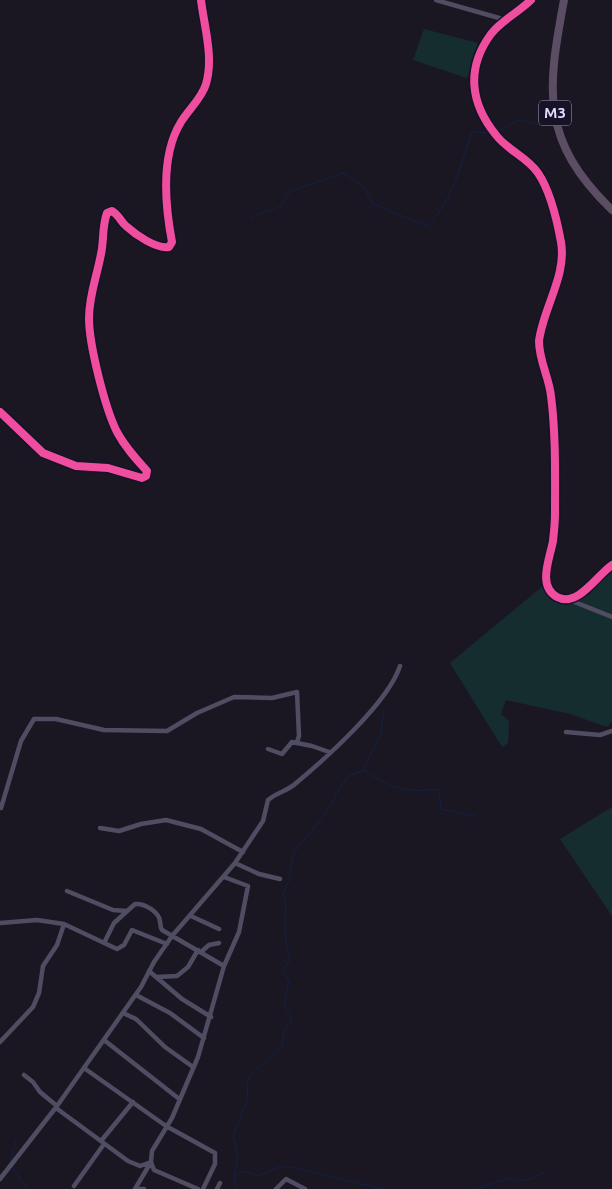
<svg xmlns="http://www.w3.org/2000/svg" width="612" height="1189" viewBox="0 0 612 1189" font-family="Ubuntu,sans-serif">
<rect width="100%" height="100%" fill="#1a1723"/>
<path fill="#162d30" d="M424,29L478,43L467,78L413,60Z
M612,573V721L607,727L570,714L506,700L501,714L509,721L508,743L502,747L450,663L543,586L567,602L589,595L606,574Z
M612,807V916L560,839Z"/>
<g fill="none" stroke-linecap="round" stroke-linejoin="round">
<path stroke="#112146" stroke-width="1" d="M497,132L519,120L544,125
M251,217L279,207L291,191L343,173L364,187L373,204L427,226C453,201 460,166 472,132L493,133
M363,770C393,789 403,793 439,789L441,809L475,816
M10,1164L16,1141
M12,1167L27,1189
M235,1175L244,1171L258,1176L279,1167H291L383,1189
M236,1189L234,1176L238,1157L233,1136L248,1099L247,1084L250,1076L282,1045L284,1031L292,1020L284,1004L289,981L283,970L290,960C287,947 284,935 285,922C285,911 287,905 283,894L289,880L293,856L298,847L327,812L341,785L349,776L363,770L381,733L384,710
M477,1189L508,1178L523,1181L533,1178L546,1171"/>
<path stroke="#504d63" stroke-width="4.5" d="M436,0L506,20
M531,0C519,12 502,20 491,34C466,68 470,103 496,135C507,150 527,157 538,173C551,192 557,220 561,242C567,276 543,308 539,341C539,361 549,377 551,396C556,435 555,476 555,514C555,523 554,532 553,541C550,558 537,586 557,597C578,608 597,575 612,565
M0,412L43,453L76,466L108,468L142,478L146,476L147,471C136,459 125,447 117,432C105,408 89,345 89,318C89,295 97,276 101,254C104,241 102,226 107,213L112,211C119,215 121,222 126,226C136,235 156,249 169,247L172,242C165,205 160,156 181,122C189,109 202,98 206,84C214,57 204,26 201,0
M567,599L612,617
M566,732L600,735L612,731
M268,749L282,754L292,742L312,746L329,752
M1,808L21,741L34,719H56L104,730L167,731L197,713L234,697L272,698L297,692L299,736L297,742
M100,828L119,831L141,824L166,820L201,829L243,852
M235,863L259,874L280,879
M67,891L113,910L127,911
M191,916L219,929
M0,923L37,920L64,924L117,949L124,945L132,930L167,944
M104,943L114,923L135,904C144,903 160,912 160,922C161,925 160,928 162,930L224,966
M201,952L209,945L219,943
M149,971L182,999L211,1017
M157,977L177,976L188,967L198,950
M136,995L170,1013L204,1038
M123,1013L136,1019L165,1047L193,1067
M104,1040L178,1098
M0,1042L33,1007L39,993L43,966L57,945L64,924
M84,1068L166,1126L215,1153V1164L203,1189
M24,1075L33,1082L40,1092L57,1106
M56,1108L128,1161L140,1166L151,1162L154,1170L198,1189
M101,1141L133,1102
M0,1179L57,1106L141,987L154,962L172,936L235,863L263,821L268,800C276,793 287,791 295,784C325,759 388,703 400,666
M74,1186L104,1144
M135,1189L151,1162L152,1151L172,1118L198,1057L224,966L239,932L248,886L224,877
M139,1189H144
M217,1189L220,1183
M276,1189L286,1179L305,1189"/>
<path stroke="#5b4e64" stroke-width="8" d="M564,0C547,91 540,140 612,210"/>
<g stroke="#171228" stroke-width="11">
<path id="cycleway" d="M531,0C519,12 502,20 491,34C466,68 470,103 496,135C507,150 527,157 538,173C551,192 557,220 561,242C567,276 543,308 539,341C539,361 549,377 551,396C556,435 555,476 555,514C555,523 554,532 553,541C550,558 537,586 557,597C578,608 597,575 612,565
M0,412L43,453L76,466L108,468L142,478L146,476L147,471C136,459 125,447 117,432C105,408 89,345 89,318C89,295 97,276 101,254C104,241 102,226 107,213L112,211C119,215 121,222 126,226C136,235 156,249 169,247L172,242C165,205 160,156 181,122C189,109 202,98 206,84C214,57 204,26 201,0"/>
</g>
<use href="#cycleway" stroke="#ef4d9e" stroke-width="8"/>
</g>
<g text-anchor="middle" stroke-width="4.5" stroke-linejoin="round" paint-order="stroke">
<rect fill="#171228" stroke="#a49fbd" stroke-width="1" x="539" y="100.5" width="32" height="25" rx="4"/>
<g font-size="15" font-weight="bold" fill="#e1dbfd">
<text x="555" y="118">M3</text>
</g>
</g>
</svg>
